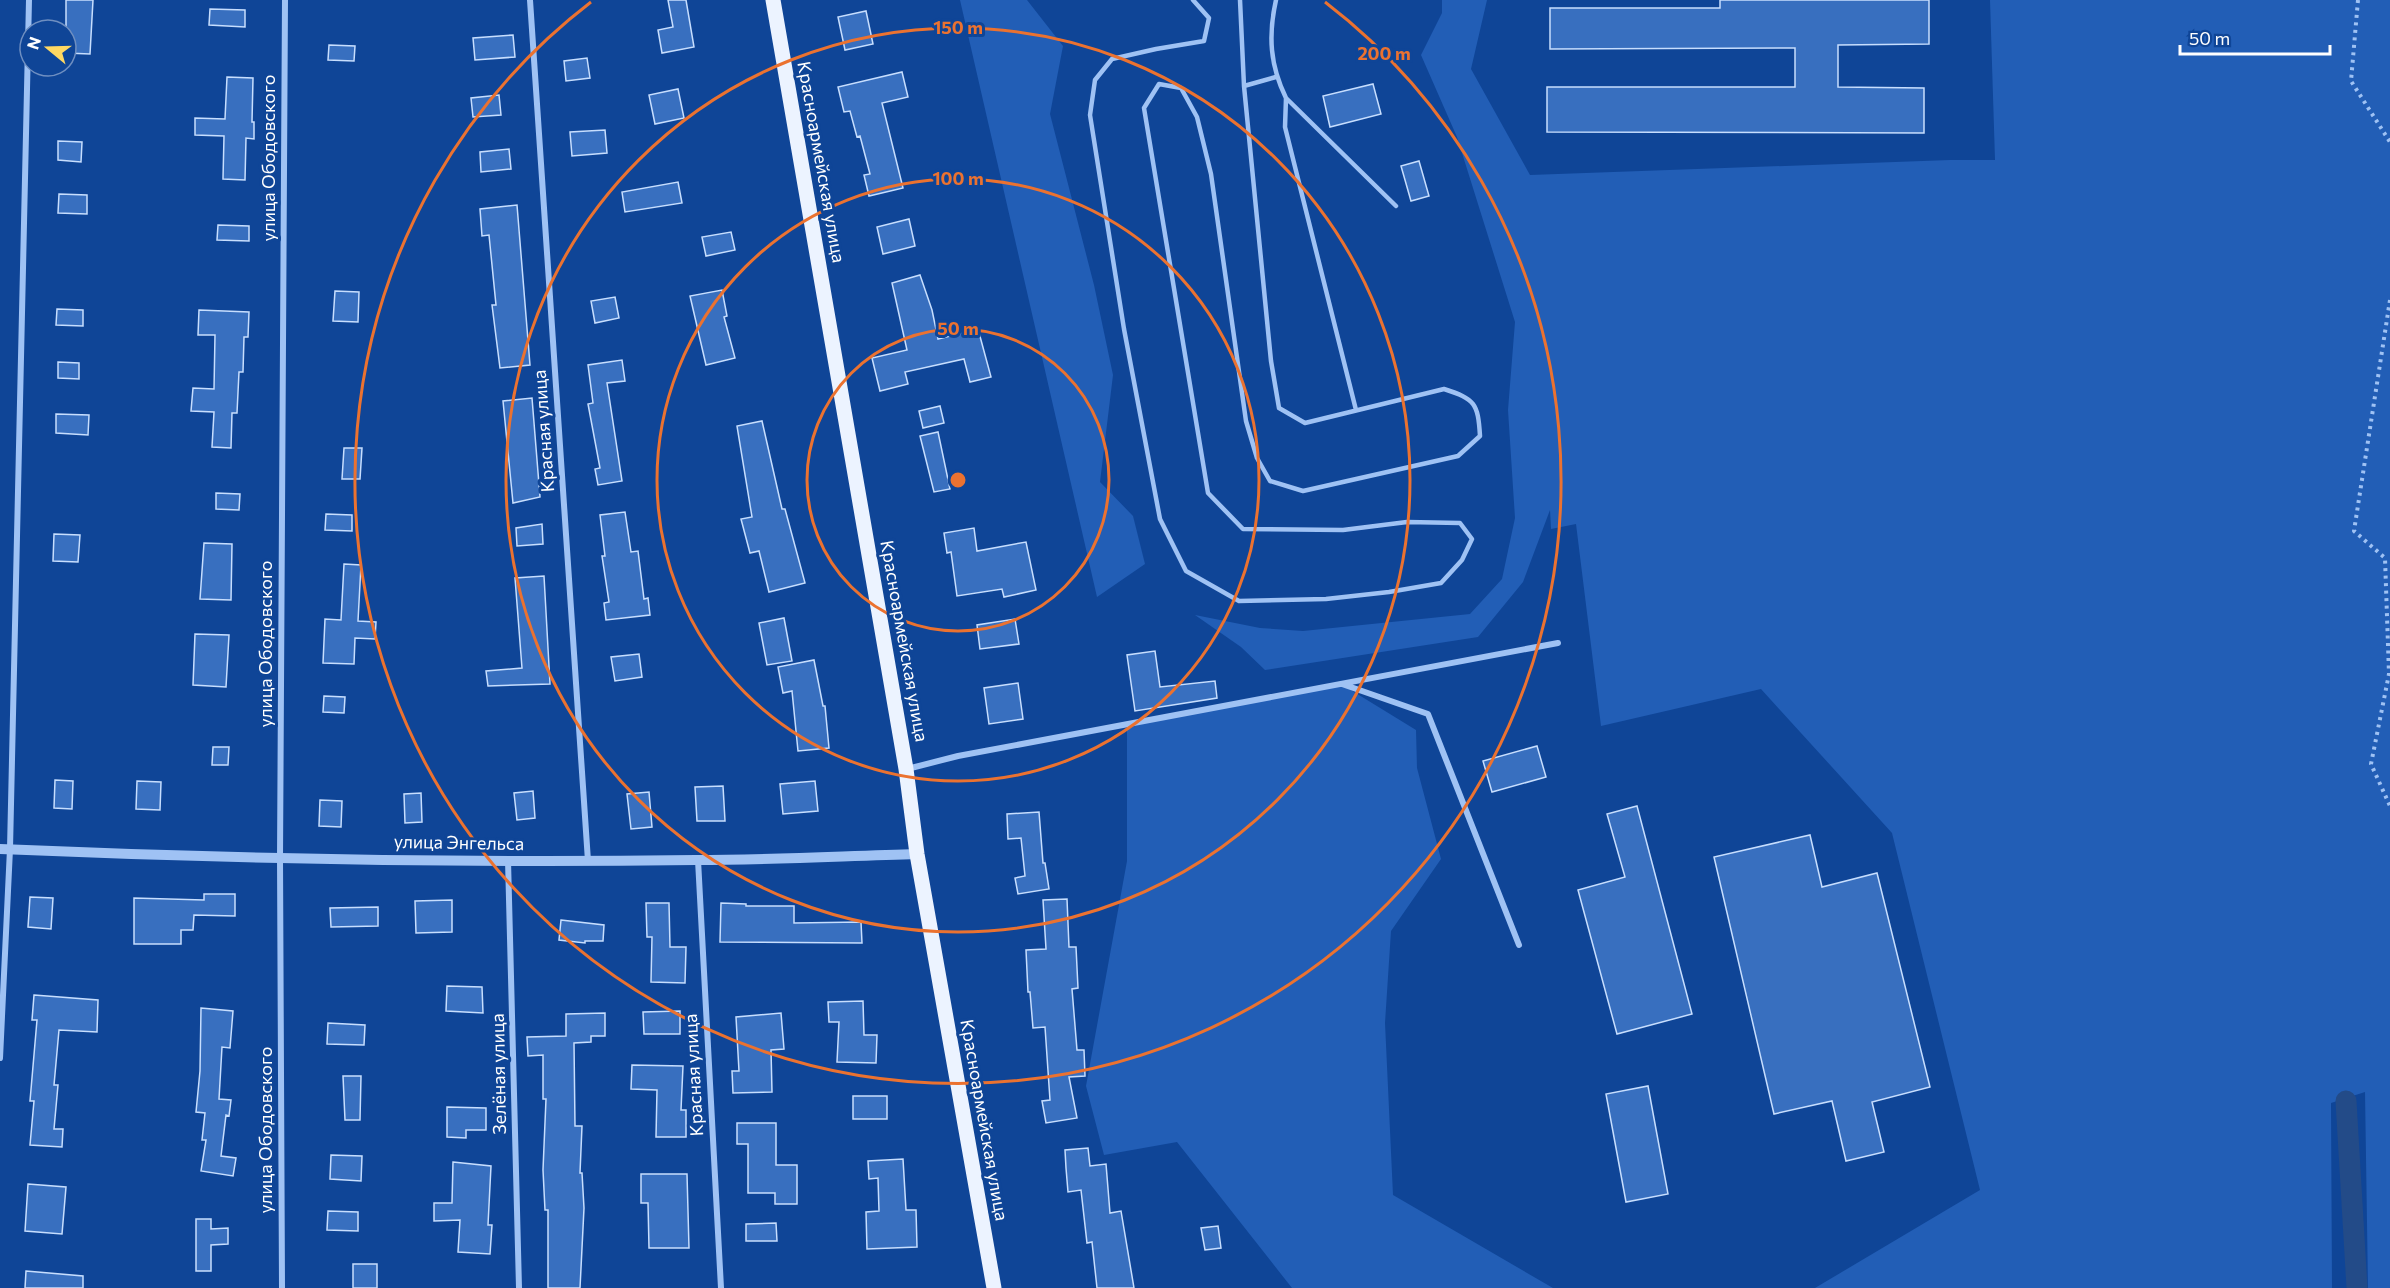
<svg xmlns="http://www.w3.org/2000/svg" width="2390" height="1288" viewBox="0 0 2390 1288" font-family="Commissioner,sans-serif">
<rect width="100%" height="100%" fill="#0f4597"/>
<path fill="#225eb6" d="M960,0H1027L1063,46L1050,114L1094,285L1113,375L1100,482L1133,516L1145,564L1097,597Z
M1442,0H1487L1471,69L1530,175L1950,160H1995L1990,0H2390V1288H2368L2365,1092L2331,1103L2332,1288H1815L1980,1190L1892,833L1761,689L1601,726L1576,524L1551,529L1550,510L1523,582L1478,637L1265,670L1241,647L1195,615L1260,628L1303,631L1470,614L1502,579L1515,518L1508,410L1515,322L1457,137L1421,55L1442,13Z
M1341,684L1416,730L1417,768L1441,859L1391,931L1385,1023L1393,1195L1553,1288H1292L1177,1142L1104,1155L1086,1086L1127,861V725Z"/>
<g fill="none" stroke-linecap="round" stroke-linejoin="round">
<path stroke="#234b88" stroke-width="21" d="M2346,1101L2357,1288"/>
</g>
<path fill="#386fbf" stroke="#c7defe" stroke-width="1.5" d="M66,0H93L90,54L66,53Z
M668,0H686L694,47L662,53L658,30L673,27Z
M1720,0H1929V44L1838,45V87L1924,88V133L1547,132V87H1795V48L1550,49V8H1720Z
M210,9L245,10V27L209,25Z
M866,11L873,44L845,50L838,17Z
M513,35L515,57L475,60L473,38Z
M329,45L355,46L354,61L328,60Z
M587,58L590,78L566,81L564,61Z
M902,72L908,97L882,103L903,188L869,196L864,175L870,174L860,136L857,137L850,111L844,112L838,87Z
M227,77L253,78L252,122H254V139L246,138L245,180L223,179L224,136L195,135V118L225,119Z
M1373,84L1381,114L1330,127L1323,96Z
M678,89L684,118L655,124L649,95Z
M499,95L501,115L473,117L471,98Z
M605,130L607,153L572,156L570,132Z
M58,141L82,142L81,162L58,160Z
M509,149L511,169L481,172L480,152Z
M1419,161L1429,196L1411,201L1401,166Z
M678,182L682,203L625,212L622,192Z
M59,194L87,195V214L58,213Z
M517,205L530,365L500,368L492,305H496L489,235L482,236L480,209Z
M909,219L915,246L883,254L877,227Z
M218,225L249,226V241L217,240Z
M731,232L735,250L706,256L702,237Z
M920,275L932,310L938,339L978,329L991,377L970,382L964,359L905,372L908,384L880,391L872,358L907,350L892,283Z
M722,290L727,316L724,317L735,358L706,365L690,296Z
M335,291L359,292L358,322L333,321Z
M615,297L619,318L595,323L591,301Z
M57,309L83,310V326L56,325Z
M199,310L249,312L248,337H244L243,372H239L237,413H232L231,448L212,447L214,412L191,411L193,388L214,389L215,335H198Z
M622,360L625,381L607,383L622,481L598,485L595,469L600,468L588,404L593,403L588,365Z
M58,362L79,363V379L58,378Z
M532,398L540,497L513,503L503,401Z
M940,406L944,423L923,428L919,411Z
M56,414L89,415L88,435L56,433Z
M762,421L782,509H785L805,583L769,592L759,551L750,553L741,519L752,517L737,426Z
M938,432L950,489L934,492L920,436Z
M344,448H362L360,479H342Z
M216,493L240,494L239,510L216,509Z
M625,512L631,552L638,551L644,599L648,598L650,615L606,620L604,603L609,602L602,556H605L600,515Z
M326,514L352,515V531L325,530Z
M542,524L543,544L517,546L516,528Z
M974,528L977,551L1026,542L1036,590L1004,597L1002,589L957,596L951,552L947,553L944,533Z
M54,534L80,535L78,562L53,561Z
M204,543L232,544L231,600L200,599Z
M344,564L361,565L358,621L376,622L375,639L355,638L354,664L323,663L325,619L341,620Z
M544,576L550,684L488,686L486,671L522,668L515,578Z
M784,618L792,661L767,665L759,623Z
M1015,619L1019,644L980,649L977,625Z
M195,634L229,635L226,687L193,685Z
M1155,651L1160,687L1215,681L1217,698L1135,711L1127,655Z
M639,654L642,677L615,681L611,657Z
M814,660L823,706H825L829,748L798,751L792,691L783,693L778,667Z
M1018,683L1023,719L989,724L984,688Z
M324,696L345,697L344,713L323,712Z
M1537,746L1546,777L1492,792L1483,761Z
M213,747H229L228,765H212Z
M55,780L73,781L72,809L54,808Z
M137,781L161,782L160,810L136,809Z
M815,781L818,811L783,814L780,784Z
M723,786L725,821H697L695,787Z
M533,791L535,818L517,820L514,793Z
M649,792L652,827L631,829L627,794Z
M421,793L422,822L405,823L404,794Z
M320,800L342,801L341,827L319,826Z
M1637,806L1692,1014L1617,1034L1578,890L1625,877L1607,814Z
M1039,812L1043,863H1045L1049,889L1018,894L1015,878L1025,876L1021,838L1008,839L1007,814Z
M1810,835L1822,887L1877,873L1930,1087L1872,1102L1884,1152L1846,1161L1832,1101L1774,1114L1714,857Z
M204,894H235V916L194,915L193,930H181V944H134V898L204,900Z
M30,897L53,898L51,929L28,927Z
M1067,899L1069,947H1076L1078,988L1072,989L1077,1050H1084L1085,1076L1069,1077L1077,1118L1046,1123L1042,1101L1050,1100L1045,1027L1033,1028L1030,992H1028L1026,950L1046,949L1043,900Z
M452,900V932L416,933L415,901Z
M646,903H669L670,947H686L685,983L651,982L652,937H647Z
M721,903L746,904V906H794V923L861,922L862,943L720,942Z
M378,907V926L331,927L330,908Z
M561,920L604,925L603,941H585V943L559,940Z
M447,986L482,987L483,1013L446,1011Z
M34,995L98,1000L97,1032L59,1030L54,1085H58L54,1129H63L62,1147L30,1145L34,1101H30L37,1020H32Z
M863,1001L864,1035H877L876,1063L837,1062L839,1022H829L828,1002Z
M201,1008L233,1011L230,1048L222,1047L219,1099L231,1100L229,1116L226,1115L221,1156L236,1158L233,1176L201,1171L206,1140H202L205,1113L196,1112L200,1071Z
M680,1011V1034H644L643,1012Z
M605,1013V1036H591V1042L574,1043L575,1126H582L580,1173H582L584,1208L580,1288H548V1210H545L543,1170L546,1099H543V1055L528,1056L527,1037L566,1036V1014Z
M781,1013L784,1049L771,1050L772,1092L733,1093L732,1071H739L736,1017Z
M328,1023L365,1025L364,1045L327,1044Z
M632,1065L683,1066L681,1110H686V1137H656L657,1090L631,1089Z
M343,1076H361L360,1120H345Z
M1648,1086L1668,1194L1626,1202L1606,1094Z
M853,1096H887V1119H853Z
M447,1107L486,1108V1130H466V1138L447,1137Z
M737,1123H776V1165H797V1204H775V1193H748V1144H737Z
M1088,1148L1090,1166L1106,1164L1110,1213L1121,1211L1134,1288H1097L1092,1242L1087,1243L1081,1190L1068,1192L1066,1168L1065,1150Z
M331,1155L362,1156L361,1181L330,1179Z
M903,1159L906,1210H916L917,1247L867,1249L866,1212L879,1211L878,1178L869,1179L868,1161Z
M453,1162L491,1166L488,1225H492L490,1254L458,1252L460,1220L434,1221V1203H452Z
M641,1174H687L689,1248H649L648,1203H641Z
M28,1184L66,1187L62,1234L25,1231Z
M328,1211L358,1212V1231L327,1230Z
M196,1219H211V1229L228,1228V1244L211,1245V1271H196Z
M776,1223L777,1241H746V1224Z
M1218,1226L1221,1248L1205,1250L1201,1228Z
M353,1264H377V1288H353Z
M26,1271L83,1276V1288H25Z"/>
<g fill="none" stroke-linecap="round" stroke-linejoin="round">
<path stroke="#9fc2f4" stroke-width="4" stroke-dasharray="3 4.5" stroke-linecap="butt" d="M2358,0L2351,81L2390,142
M2390,300L2354,531L2385,558L2389,674L2371,764L2390,806"/>
<path stroke="#9fc2f4" stroke-width="4.5" d="M1193,0L1209,18L1204,41L1156,49L1112,59L1095,80L1090,115L1124,329L1160,519L1186,571L1239,601L1326,599L1389,592L1441,583L1462,560L1472,539L1460,523L1407,522L1343,530L1243,529L1208,493L1144,108L1159,84L1181,88L1197,117L1211,174L1246,421L1257,458L1270,481L1303,491L1458,456L1480,436C1478,403 1475,399 1444,389L1305,423L1279,408L1271,361L1244,86L1240,0
M1276,0C1268,36 1270,65 1286,98L1396,206
M1244,86L1276,77
M1286,98L1285,127L1356,410"/>
<path stroke="#9fc2f4" stroke-width="6" d="M530,0L588,861
M1342,684L1428,714L1519,945
M907,769L958,756L1558,643
M508,860L519,1288
M698,860L721,1288
M0,1058L10,849L29,0
M282,1288L280,858L285,0"/>
<path stroke="#9fc2f4" stroke-width="10" d="M0,849C232,859 464,863 696,860C769,860 843,856 917,854"/>
<path stroke="#ecf3ff" stroke-width="15" d="M773,0L906,769L917,854L994,1288"/>
</g>
<g fill="none" stroke="#eb7230" stroke-width="3">
<circle cx="958" cy="480" r="151"/>
<circle cx="958" cy="480" r="301"/>
<circle cx="958" cy="480" r="452"/>
<path d="M1325 2A603 603 0 1 1 591 2"/>
</g>
<g text-anchor="middle" stroke-width="6" stroke-linejoin="round" paint-order="stroke">
<g font-size="18" fill="#fff" stroke="#0f4597">
<text transform="translate(269 158) rotate(-90)" y="6">улица Ободовского</text>
<text transform="translate(821 162) rotate(80)" y="6">Красноармейская улица</text>
<text transform="translate(544 431) rotate(-94)" y="6">Красная улица</text>
<text transform="translate(904 641) rotate(80)" y="6">Красноармейская улица</text>
<text transform="translate(266 644) rotate(-90)" y="6">улица Ободовского</text>
<text transform="translate(459 843) rotate(1)" y="6">улица Энгельса</text>
<text transform="translate(499 1074) rotate(-91)" y="6">Зелёная улица</text>
<text transform="translate(694 1075) rotate(-93)" y="6">Красная улица</text>
<text transform="translate(984 1120) rotate(80)" y="6">Красноармейская улица</text>
<text transform="translate(266 1130) rotate(-90)" y="6">улица Ободовского</text>
</g>
</g>
<circle cx="958" cy="480" r="9" fill="#eb7230" stroke="#0f4597" stroke-width="3"/>
<g font-size="18" text-anchor="middle" font-weight="bold" fill="#eb7230" stroke="#0f4597" stroke-width="6" stroke-linejoin="round" paint-order="stroke">
<text x="958" y="34">150 m</text>
<text x="1384" y="60">200 m</text>
<text x="958" y="185">100 m</text>
<text x="958" y="335">50 m</text>
</g>
<g transform="translate(48 48) rotate(289)"><circle r="28" fill="#0f4597" stroke="#6f8fc1" stroke-width="1.5"/>
<path d="M0-4.5L10 22L0 15L-10 22Z" fill="#ffd862"/>
<text y="-9" font-size="16" font-weight="bold" text-anchor="middle" fill="#ffffff">N</text>
</g>
<path d="M2180 45v9h150v-9" fill="none" stroke="#ffffff" stroke-width="3"/>
<text x="2189" y="45" font-size="18" fill="#ffffff" stroke="#0f4597" stroke-width="4.5" paint-order="stroke">50 m</text>
</svg>
